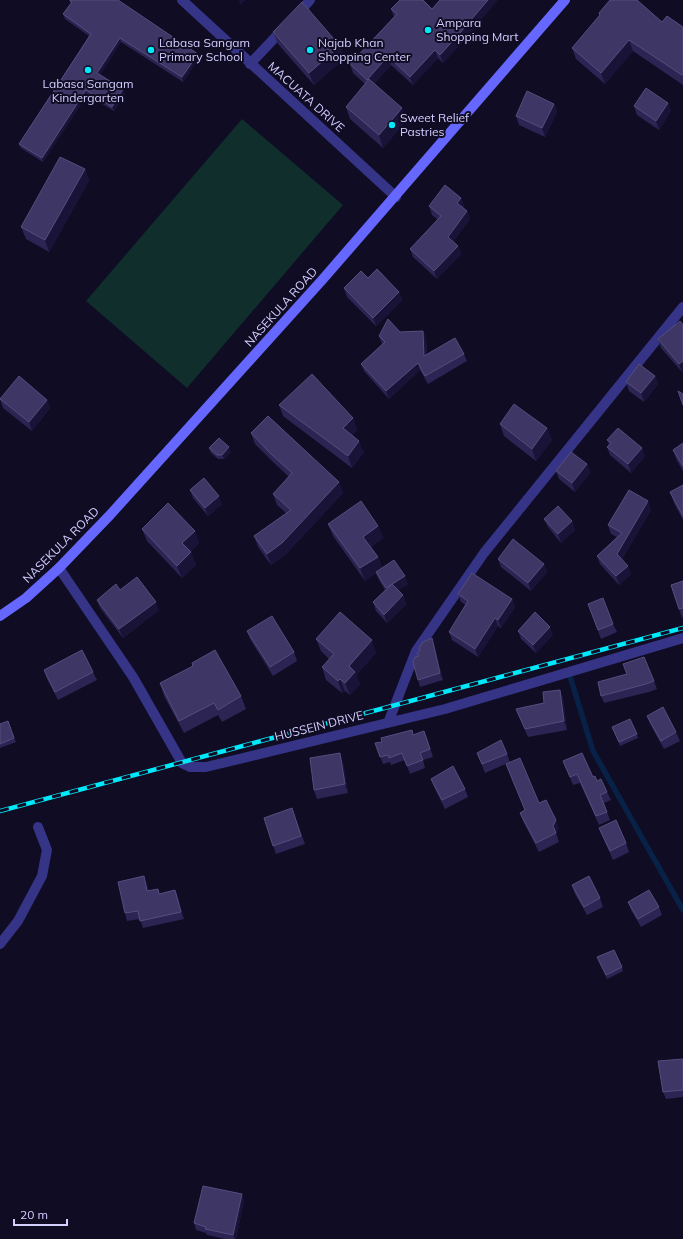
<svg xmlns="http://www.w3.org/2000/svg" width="683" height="1239" viewBox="0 0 683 1239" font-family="Mulish,sans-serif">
<rect width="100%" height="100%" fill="#100c24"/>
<path fill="#0f2e2c" d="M242,119L343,205L187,388L86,301Z"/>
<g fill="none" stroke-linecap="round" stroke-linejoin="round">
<path stroke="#082147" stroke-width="5.5" d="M569,673L593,751L683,910"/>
<path stroke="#353486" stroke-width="10" d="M182,0L396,197
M297,15L310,0
M250,64L284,28
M59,568L133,677L182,763L190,767H206L445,709L683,638
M388,723L416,651L484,553L683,307
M0,944L18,921L42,876L47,850L38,827"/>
<path stroke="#6667ff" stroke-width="10" d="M0,616L26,598L59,568L110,515L323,279L565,0"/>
<g stroke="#00e9fa" stroke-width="4.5">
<path id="rail" d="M0,811L683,628"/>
</g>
<use href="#rail" stroke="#100c24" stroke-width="3" stroke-dasharray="9" stroke-linecap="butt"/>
</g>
<path fill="#2c2453" d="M70,1L198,54L199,58L183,82L121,42L100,75L123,89L125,94L114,111L87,95L43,162L21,148L19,144L89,36L65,19L63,14L71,4Z
M391,9L462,43L443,63L438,58L413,85L391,65L374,84L407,120L383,148L350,119L346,107L365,84L353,73L350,64L394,17Z
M599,13L662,22L683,27V85L633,51L605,84L576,59L572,48L599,16Z
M273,32L345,58L314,85L278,44Z
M668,103L671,111L659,130L637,115L634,106Z
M554,104L557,112L545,137L519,125L516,116Z
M85,169L89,181L49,252L26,239L21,227Z
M461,198L464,206L463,208L467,211L470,219L453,242L458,246L461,254L437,279L413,257L410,249L438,220L432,215L429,206Z
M368,278L399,292L402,300L376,326L347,297L344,288Z
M683,325V372H682L661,348L658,339Z
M423,331L426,339L427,354H464L467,361L428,384L420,370L389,399L364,371L361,364L382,344L379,336L400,332Z
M655,376L658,384L644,402L629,391L626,382Z
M0,399L47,400L50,408L32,431L3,408Z
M279,405L353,418L357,430L352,435L364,452L352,468L283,416Z
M500,424L547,428L552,440L536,461L504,436Z
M251,433L339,482L343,493L286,554L271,565L258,547L254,536L286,513L277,505L273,494L289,477L274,463L255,444Z
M607,440L645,456L631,473L610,455L607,447L609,444Z
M683,443V471L677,461L673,450Z
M209,448L231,452L224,459H218L211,453Z
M587,464L590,473L575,492L559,479L556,471Z
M683,485V520L674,503L670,492Z
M190,490L222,504L208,516L193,498Z
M651,510L622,559L631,574L619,585L600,564L597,556L617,537L611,534L608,525Z
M544,519L572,521L575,530L561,543L548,527Z
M328,524L378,526L383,538L371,547L378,557L382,568L408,584L398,590L403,595L406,604L387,623L376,611L373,602L385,590L379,580L376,573L365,581L333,536Z
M142,529L195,531L199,543L190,552L196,565L182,578L147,541Z
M498,559L544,564L547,572L531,591L501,567Z
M683,581V617L682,618L671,585Z
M120,590L159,610L123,638L100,608L97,600Z
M458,594L512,599L515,607L501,628L498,626L478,657L452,640L449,632L466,605L461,602Z
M588,604L613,624L617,632L601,639Z
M247,631L294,652L297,661L273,676L250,639Z
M518,631L553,635L536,653L521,639Z
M432,638L434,645L443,680L420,687L418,680V656L417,653Z
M316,639L376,653L356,675L360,684L350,695L345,691L342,693L326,680L322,667L329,659L321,651Z
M192,663L241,696L246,709L222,722L218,715L184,733L164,696L160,683L193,666Z
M44,670L93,672L97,680L58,700L47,679Z
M654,681L657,689L649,692L604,703L601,696Z
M560,690L563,698L567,730L528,737L516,709L544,703Z
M647,716L676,732L680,741L664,749L650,724Z
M8,721L16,742L0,748V724Z
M612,727L637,734L638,738L620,746Z
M413,735L427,738L433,757L423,760L425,768L410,774L405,760L391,765L390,762L383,764L375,743Z
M477,753L507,754L510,762L485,773Z
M563,761L593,777L607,792L611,800L604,803L610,820L599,825L580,783L573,785Z
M343,762L348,793L317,799L314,790Z
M506,764L559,828L556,833L559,842L539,852L523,821L520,813L525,810Z
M431,779L465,789L468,797L445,809L434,787Z
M292,808L305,844L276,854L264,818Z
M599,828L626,843L629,852L613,860Z
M147,884L149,891L160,894L175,890L178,898L184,919L143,928L140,919L127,921L125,913Z
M572,885L600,898L603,907L587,915L575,894Z
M628,902L659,907L662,915L641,927L631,910Z
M597,957L622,967L623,971L607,979Z
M683,1059V1097L666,1099L663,1092Z
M244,1200L236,1239H225L207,1235L206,1233L196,1230L194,1223Z"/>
<path fill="#191338" d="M239,0H246L240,5Z
M488,0H498L462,43L443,63L440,55Z
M120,38L121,42L99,77L97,73Z
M629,40L633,51L605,84L601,73Z
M340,46L345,58L314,85L309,73Z
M435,50L438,58L413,85L410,77Z
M198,54L199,58L183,82L182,77Z
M388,56L391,65L370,88L367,80Z
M123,89L125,94L114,111L112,107Z
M86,90L87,95L43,162L42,158Z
M668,103L671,111L659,130L656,121Z
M554,104L557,112L545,137L542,128Z
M402,108L407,120L383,148L379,135Z
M85,169L89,181L49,252L45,240Z
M461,198L464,206L460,212L457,203Z
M467,211L470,219L451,245L448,237Z
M458,246L461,254L437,279L434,271Z
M399,292L402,300L376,326L373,318Z
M423,331L426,339L427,363L424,356Z
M683,361V372H682L679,364Z
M418,363L420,370L389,399L386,391Z
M655,376L658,384L644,402L641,393Z
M47,400L50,408L32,431L29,422Z
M353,418L357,430L347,439L343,428Z
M547,428L552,440L536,461L532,449Z
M359,441L364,452L352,468L348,456Z
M229,447L231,452L224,459L222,455Z
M642,448L645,456L631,473L628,464Z
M587,464L590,473L575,492L572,483Z
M339,482L343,493L286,554L271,565L267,554Z
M219,496L222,504L208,516L205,508Z
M648,501L651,510L620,562L617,554Z
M572,521L575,530L561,543L558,534Z
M378,526L383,538L368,549L363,537Z
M195,531L199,543L187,555L182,543Z
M191,552L196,565L182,578L177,566Z
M378,557L382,569L365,581L360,568Z
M544,564L547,572L531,591L528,583Z
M628,566L631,574L619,585L616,576Z
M405,576L408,584L389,596L386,588Z
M403,595L406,604L387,623L384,615Z
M512,599L515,607L501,628L498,620Z
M156,602L159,610L123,638L119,629Z
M495,618L498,626L478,657L475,649Z
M550,627L553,635L536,653L533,645Z
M432,638L434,645L443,680L440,673Z
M372,640L376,653L356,675L360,684L350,695L345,683L349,666Z
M340,679L345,691L342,693L338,681Z
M560,690L563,698L567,730L564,721Z
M340,753L343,762L348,793L345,784Z
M556,820L559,828L556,834L553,826Z
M144,876L147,884L150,899L147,891Z
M175,890L178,898L184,919L181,912Z
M242,1194L244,1200L236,1239H235L233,1235Z"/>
<path fill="#3e3665" stroke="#554e7e" d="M70,0H118L198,54L182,77L120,38L97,73L123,89L112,107L86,90L42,158L19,144L91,34L63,14L72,2L70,1Z
M400,0H423L432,9L440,0H488L459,34L440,55L435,50L410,77L388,56L367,80L350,64L397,14L391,9Z
M610,0H637L662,22L667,16L683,27V74L682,75L629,40L601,73L572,48L600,15L599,13Z
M302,2L340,46L309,73L273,32Z
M369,79L402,108L379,135L346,107Z
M646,88L668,103L656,121L634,106Z
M527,91L554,104L542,128L516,116Z
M60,157L85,169L45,240L21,227Z
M445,185L461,198L457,203L467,211L448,237L458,246L434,271L410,249L441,216L429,206Z
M377,269L399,292L373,318L344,288L361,271L368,278Z
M388,319L400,332L423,331L424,356L455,338L464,354L425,376L418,363L386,391L361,364L385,342L379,336Z
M680,321L683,325V361L679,364L658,339Z
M639,364L655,376L641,393L626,382Z
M312,374L353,418L343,428L359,441L348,456L279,405Z
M19,376L47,400L29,422L0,399Z
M678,391L683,394V405Z
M514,404L547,428L532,449L500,424Z
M268,416L339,482L282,543L267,554L254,536L291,510L273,494L292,473L270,453L251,433Z
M618,428L642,448L628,464L607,447L611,443L607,440Z
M219,438L229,447L222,455H217L209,448Z
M683,443V466L673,450Z
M571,452L587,464L572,483L556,471Z
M204,478L219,496L205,508L190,490Z
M683,485V516L670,492Z
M629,490L648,501L617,554L628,566L616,576L597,556L622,533L608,525Z
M361,501L378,526L363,537L378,557L360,568L328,524Z
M168,503L195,531L182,543L191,552L177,566L142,529Z
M558,506L572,521L558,534L544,519Z
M513,539L544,564L528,583L498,559Z
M394,560L405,576L386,588L376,572Z
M472,573L512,599L498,620L495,618L475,649L449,632L468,601L458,594Z
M137,577L156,602L119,629L97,600L116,584L120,590Z
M683,581V608L679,609L671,585Z
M392,584L403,595L384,615L373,602Z
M603,598L613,624L598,630L588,604Z
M340,612L372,640L349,666L355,672L345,683L340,679L338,681L322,667L334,654L316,639Z
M535,612L550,627L533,645L518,631Z
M272,616L294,652L270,667L247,631Z
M432,638L440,673L418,680L413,662L415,657L419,656L417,653L420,651L419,648L423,642Z
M82,650L93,672L55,692L44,670Z
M215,650L241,696L218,710L214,703L179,721L160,683L193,666L192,663Z
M644,657L654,681L646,684L601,696L598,682L627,674L623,664Z
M560,690L564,721L525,729L516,709L544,703L543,692Z
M663,707L676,732L661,741L647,716Z
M630,719L637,734L619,742L612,727Z
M8,721L14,738L0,744V724Z
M412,730L413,735L424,731L430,749L420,753L423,760L407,766L402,753L389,758L388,755L380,757L375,743L382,742L381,738Z
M501,740L507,754L482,764L477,753Z
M340,753L345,784L314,790L310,758Z
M582,753L593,777L595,776L597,781L601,779L607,792L600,795L607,812L596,816L577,774L570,777L563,761Z
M520,758L539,803L546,800L556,820L553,826L556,833L536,843L520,813L525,810L506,764Z
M453,766L465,789L442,800L431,779Z
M292,808L301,836L273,846L264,818Z
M616,820L626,843L610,851L599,828Z
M144,876L147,891L158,889L159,894L175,890L181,912L140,921L138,911L125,913L118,882Z
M589,876L600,898L584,907L572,885Z
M649,890L659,907L638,919L628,902Z
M614,950L622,967L606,975L597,957Z
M683,1059V1090L663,1092L658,1061Z
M203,1186L242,1194L233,1235L205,1229L206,1227L194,1223Z"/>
<g fill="#00e9fa" stroke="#100c24" stroke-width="1.5">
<circle cx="428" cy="30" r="4"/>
<circle cx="151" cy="50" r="4"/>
<circle cx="310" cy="50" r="4"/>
<circle cx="88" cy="70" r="4"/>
<circle cx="392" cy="125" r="4"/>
</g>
<g text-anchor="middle" stroke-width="4" stroke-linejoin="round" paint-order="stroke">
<g font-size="12" fill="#d3cfff" stroke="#100c24" text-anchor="start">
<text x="436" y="27">Ampara<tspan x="436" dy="14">Shopping Mart</tspan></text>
<text x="159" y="47">Labasa Sangam<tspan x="159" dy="14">Primary School</tspan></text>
<text x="318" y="47">Najab Khan<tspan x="318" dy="14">Shopping Center</tspan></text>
<text x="88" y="88" text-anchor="middle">Labasa Sangam<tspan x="88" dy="14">Kindergarten</tspan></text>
<text x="400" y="122">Sweet Relief<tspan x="400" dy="14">Pastries</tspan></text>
</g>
<g font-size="12" fill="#d3cfff" stroke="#100c24">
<text transform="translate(306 97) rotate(42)" y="4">MACUATA DRIVE</text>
<text transform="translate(281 307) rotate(-48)" y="4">NASEKULA ROAD</text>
<text transform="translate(61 545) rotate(-45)" y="4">NASEKULA ROAD</text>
<text transform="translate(319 726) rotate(-14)" y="4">HUSSEIN DRIVE</text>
</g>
</g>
<path d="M14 1219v6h53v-6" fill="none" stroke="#d3cfff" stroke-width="2"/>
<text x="20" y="1219" font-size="12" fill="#d3cfff" stroke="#100c24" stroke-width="3" paint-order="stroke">20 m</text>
</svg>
